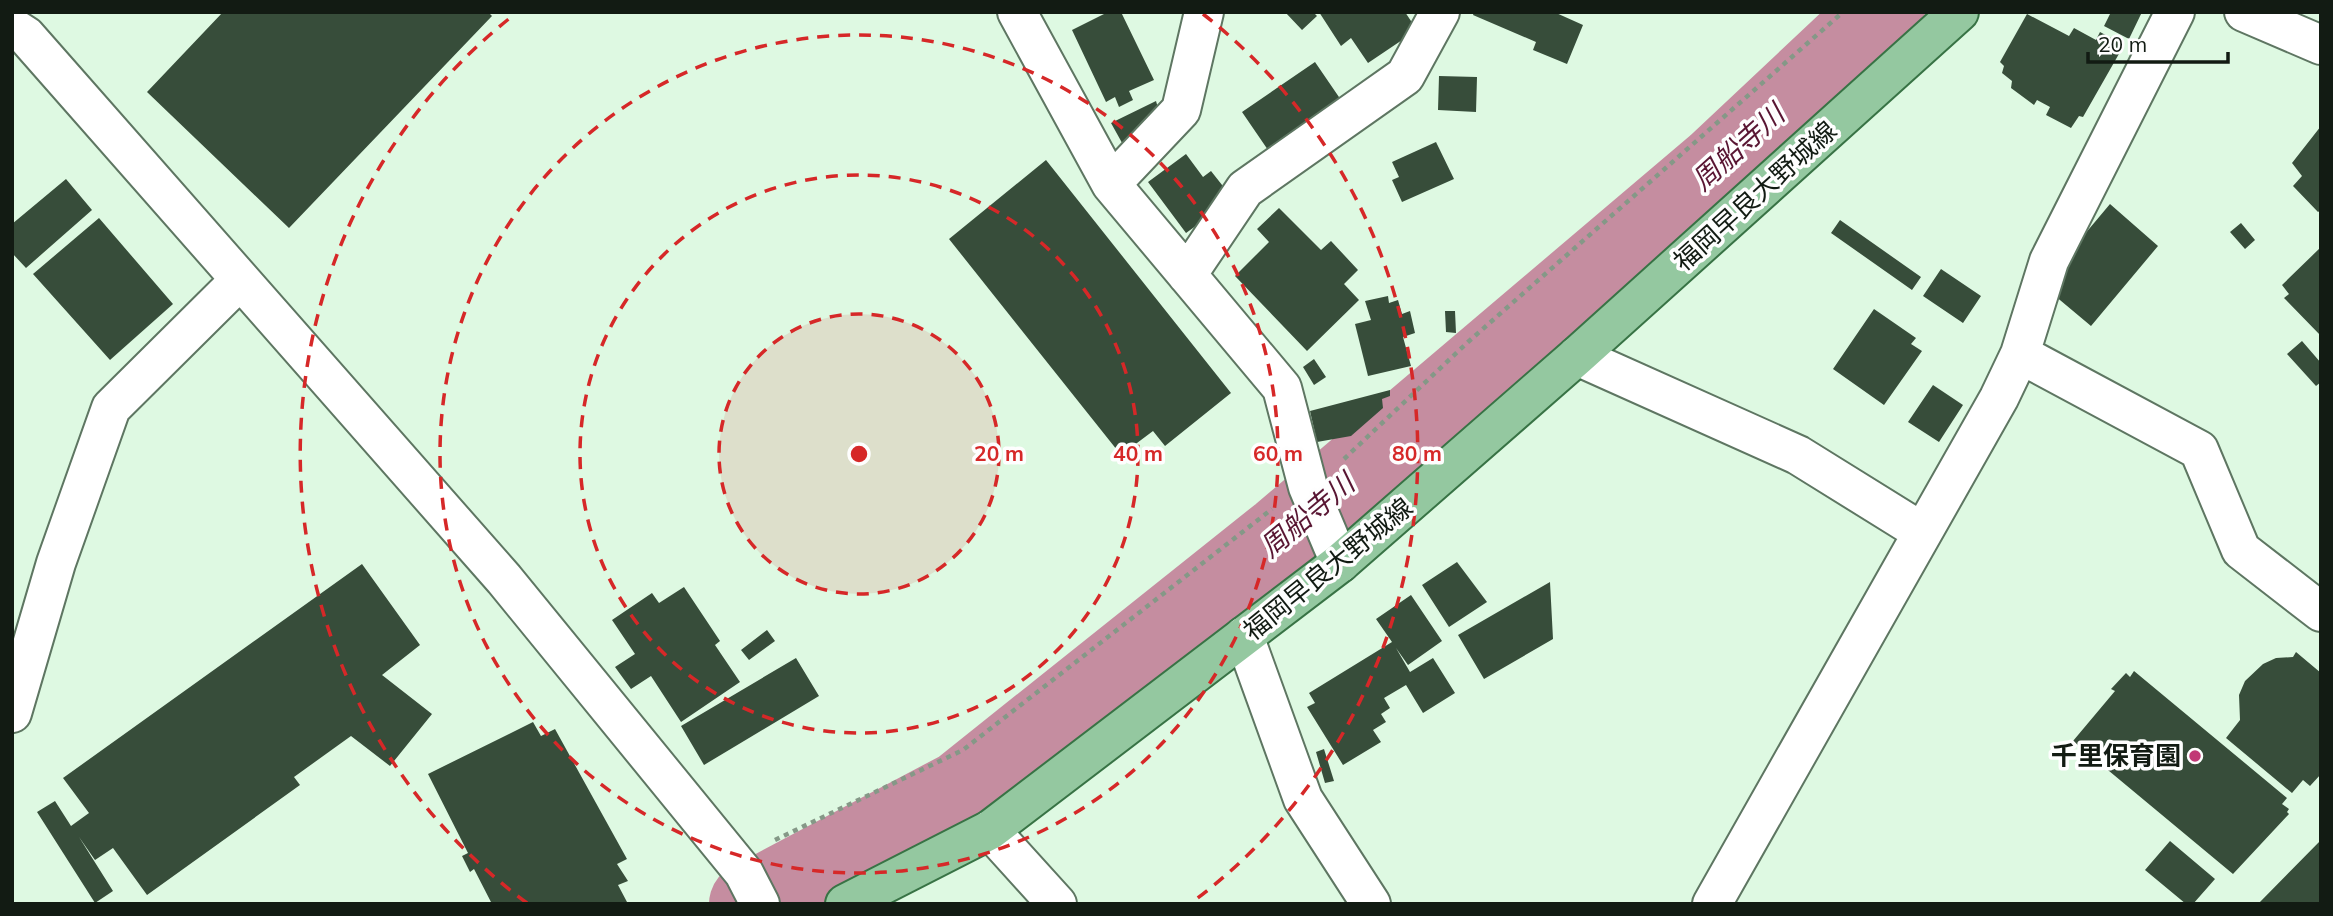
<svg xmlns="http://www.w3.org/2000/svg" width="2333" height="916" viewBox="0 0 2333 916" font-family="Mulish,'Noto Sans JP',sans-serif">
<rect width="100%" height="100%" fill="#def9e2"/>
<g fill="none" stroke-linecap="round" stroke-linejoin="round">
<path stroke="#c58da0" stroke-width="84" d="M751,904L962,792L1283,536L1718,167L1883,12"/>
</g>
<path fill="#374d3a" d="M223,12H488L492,16L289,228L147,92Z
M1108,12H1121L1154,80L1129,91L1133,100L1119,107L1115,97L1106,102L1072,30Z
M1285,12H1313L1317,16L1302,30Z
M1319,12H1405L1417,30L1368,63L1351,38L1341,46Z
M1474,12H1554L1583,25L1567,64L1533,50L1536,42L1473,15Z
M2111,12H2142L2129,39L2104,26Z
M2027,14L2069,36L2074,28L2096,40L2100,32L2124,45L2083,117L2079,116L2071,128L2046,115L2050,107L2037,100L2034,105L2011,88L2012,81L2002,73L2004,66L2000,62Z
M1315,62L1341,100L1268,150L1242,112Z
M1439,76L1477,77L1476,112L1438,110Z
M1156,101L1161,118L1126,150L1111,123Z
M2321,126V210L2318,212L2293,186L2302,176L2292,163Z
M1436,142L1454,179L1402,202L1392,180L1399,177L1392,162Z
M1186,154L1203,177L1211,171L1226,190L1225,205L1186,233L1148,182Z
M1046,160L1231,393L1165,446L1153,431L1121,455L949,239Z
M66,179L92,210L26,268L12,253V224Z
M2110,204L2158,246L2091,326L2042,285Z
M1279,208L1321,250L1331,241L1358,270L1344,284L1359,300L1307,351L1235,276L1269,242L1257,229Z
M99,218L173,304L110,360L33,274Z
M1840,220L1921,277L1912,290L1831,233Z
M2241,223L2255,240L2245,249L2230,232Z
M2321,247V336L2284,298L2289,294L2282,285Z
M1941,269L1981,296L1963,323L1923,296Z
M1388,296L1389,303L1398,300L1402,314L1410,311L1415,333L1403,337L1411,366L1368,376L1355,324L1371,320L1365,301Z
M1874,309L1916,338L1911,344L1922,351L1884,405L1833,369Z
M1445,311H1455L1456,333L1446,332Z
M2302,341L2321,363V382L2316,386L2287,354Z
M1314,359L1326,377L1314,385L1303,367Z
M1933,385L1963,405L1939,442L1908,422Z
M1390,390V396L1382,399L1383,408L1351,436L1317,442L1310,411Z
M1457,562L1487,602L1449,627L1422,585Z
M362,564L420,645L382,675L432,714L390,766L351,736L294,777L300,785L147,895L113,848L95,860L79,837L113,891L95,903L37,812L55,801L71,826L89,813L63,778Z
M1550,582L1553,639L1484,679L1458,635Z
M684,587L720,641L715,645L740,682L681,722L651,676L631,689L615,667L635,654L612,620L652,593L659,603Z
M1411,595L1442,641L1408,665L1396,648L1410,672L1433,658L1455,693L1423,713L1406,685L1384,698L1390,708L1381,714L1386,722L1373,730L1381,742L1343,765L1307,707L1315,703L1309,693L1392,642L1376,619Z
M767,630L775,641L749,660L741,650Z
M2296,652L2321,673V774L2310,786L2303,780L2292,793L2226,738L2240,720L2239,695L2245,681L2263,664L2276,658L2293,657Z
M796,658L819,696L704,765L681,726Z
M2134,671L2287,798L2282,804L2289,809L2287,812L2289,814L2233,874L2073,741L2115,691L2111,689L2126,673L2130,677Z
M533,722L541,736L555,729L627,859L617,864L628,881L618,885L627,902L624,904H492L474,869L470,872L462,856L468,853L428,774Z
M1324,749L1334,781L1325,783L1316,752Z
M2321,840V904H2258Z
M2170,841L2215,879L2193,904H2186L2145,870Z"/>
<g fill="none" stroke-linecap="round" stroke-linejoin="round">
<g stroke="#5e7662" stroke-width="42">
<path id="minor" d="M1017,12L1111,184L1282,388L1308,487L1340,563
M2244,12L2321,45
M12,27L26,36L504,579L744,873L760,904
M1111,184L1181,110L1204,12
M1187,275L1245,189L1405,76L1440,12
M2020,354L2199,450L2241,550L2321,612
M1577,356L1798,455L1922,532
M1244,636L1303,799L1371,904
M12,713L56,563L111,408L240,280
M990,830L1057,904
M1712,904L1999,398L2020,354L2049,261L2175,12"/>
</g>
<g stroke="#387345" stroke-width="42">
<path id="major" d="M845,904L990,830L1340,563L1577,356L1959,12"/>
</g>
<path stroke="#859887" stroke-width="4.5" stroke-dasharray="5 5" stroke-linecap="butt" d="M1344,459L1468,342L1843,12
M775,840L963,750L1272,509"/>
<use href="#minor" stroke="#fff" stroke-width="38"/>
<use href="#major" stroke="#94c8a0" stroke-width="38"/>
</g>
<circle cx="859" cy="454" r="140" fill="#d62828" fill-opacity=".12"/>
<g fill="none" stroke="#d62828" stroke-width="3.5" stroke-dasharray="12 9">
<circle cx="859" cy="454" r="140"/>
<circle cx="859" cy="454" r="279"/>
<circle cx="859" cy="454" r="419"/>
<path d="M527 903A558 558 0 0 1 515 14M1203 14A558 558 0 0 1 1191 903"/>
</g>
<circle fill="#c13875" stroke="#fefefe" stroke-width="2.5" cx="2195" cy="756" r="7"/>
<g text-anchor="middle" stroke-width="7" stroke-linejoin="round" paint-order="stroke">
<g font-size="26" fill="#121b13" stroke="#fefefe">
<text transform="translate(1755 196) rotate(-42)" y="9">福岡早良大野城線</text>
<text transform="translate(1328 569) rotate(-39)" y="9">福岡早良大野城線</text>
</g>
<g font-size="26" font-weight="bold" fill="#121b13" stroke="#fefefe" text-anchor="end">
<text x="2181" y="765">千里保育園</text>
</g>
<g font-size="28" font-style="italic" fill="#591633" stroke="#fefefe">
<text transform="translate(1738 147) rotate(-42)" y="10">周船寺川</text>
<text transform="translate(1307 515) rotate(-40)" y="10">周船寺川</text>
</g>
</g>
<circle cx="859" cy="454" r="10" fill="#d62828" stroke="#fefefe" stroke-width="3.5"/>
<g font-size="21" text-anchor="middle" font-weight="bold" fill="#d62828" stroke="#fefefe" stroke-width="7" stroke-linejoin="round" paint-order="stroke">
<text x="999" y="461">20 m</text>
<text x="1138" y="461">40 m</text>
<text x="1278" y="461">60 m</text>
<text x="1417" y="461">80 m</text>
</g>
<rect width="2333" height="916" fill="none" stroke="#121b13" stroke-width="28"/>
<path d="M2088 52v10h140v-10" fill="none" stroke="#121b13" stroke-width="3.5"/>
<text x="2098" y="52" font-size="21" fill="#121b13" stroke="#fefefe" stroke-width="5" paint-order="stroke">20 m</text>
</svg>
